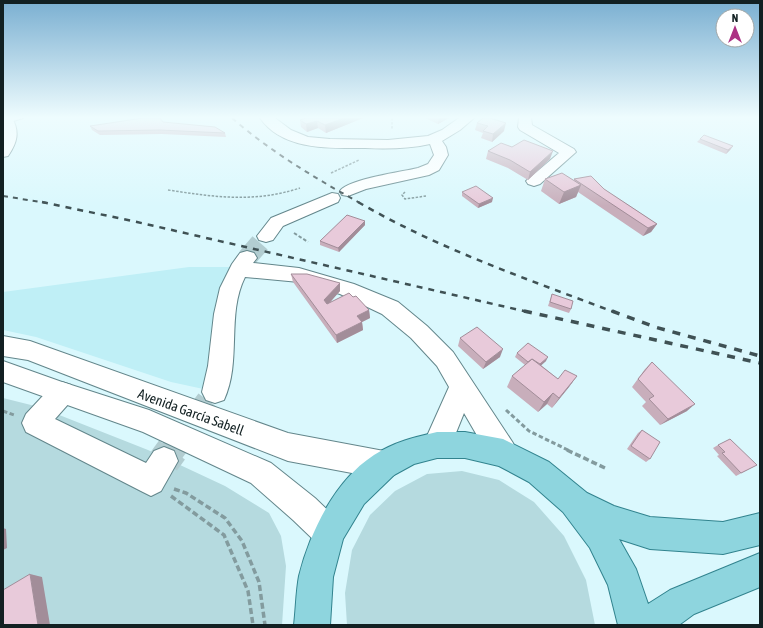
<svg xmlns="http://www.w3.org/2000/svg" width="763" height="628" viewBox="0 0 763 628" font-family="'Asap Condensed',sans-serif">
<rect width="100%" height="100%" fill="#daf8fd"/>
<path fill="#bfeff6" d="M189,267H231L220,295L208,390L171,382L36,337L3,330V292Z"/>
<path fill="#b5dadf" d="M3,398L39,407L148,450L225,486L269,513L281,536L286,566L282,625H3Z
M462,471L499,480L534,502L564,536L586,580L595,625H347L345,593L352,550L370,515L395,491L427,474Z"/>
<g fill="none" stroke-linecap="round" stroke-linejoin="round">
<path stroke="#b2cdd1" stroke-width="20" stroke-dasharray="20 10" stroke-linecap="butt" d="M247,258L266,236"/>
<path stroke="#b2cdd1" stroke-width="25" stroke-dasharray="25 12" stroke-linecap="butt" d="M172,451L215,392"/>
<path stroke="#b2cdd1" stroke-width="32" stroke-dasharray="32 16" stroke-linecap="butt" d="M164,461L172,450"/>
<g stroke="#63868b" stroke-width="2">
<path id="lane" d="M23,118L7,123L3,121L10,118Z"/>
</g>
<g stroke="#63868b" stroke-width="2">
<path id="street" d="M260,118H275L291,130L308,137L330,139L388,140L428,136L442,130L459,118H474L460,130L442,141L446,147L448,155L439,170L429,175L366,189L348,196L342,195L340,191C348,179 402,172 418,168L428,164L434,155L430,144C408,149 387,149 365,148C330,148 283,151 260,118Z
M519,118H531L532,125L574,149L576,152L540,184L534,186L528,184L526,181L559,153L520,130L518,127Z
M332,193L338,194L340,198L338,202L283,226L273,240L266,242L259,240L257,236L271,218Z
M247,251L254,253L257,258L253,263L299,268L354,284L398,302L427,326L453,352L513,443L517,453L513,463L503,467L493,463L464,413L447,455L437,458L427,455L423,445L449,387L437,366L411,338L382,314L340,294L299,282L245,277C226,315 242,361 224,400L215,403L206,400L202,392L208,366L214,314L220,288L232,264L240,253Z
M62,382L71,385L75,393L71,401L55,419L146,463L154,451L164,447L174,451L178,461L161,491L151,496L141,491L26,432L22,423L26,414L53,385Z"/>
</g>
<g stroke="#63868b" stroke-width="2">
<path id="secondary" d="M3,118H12C20,132 17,143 8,156L3,157Z
M3,336L30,341L288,433L384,451L394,455L398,465L394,475L384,479L288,461L28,360L3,356Z
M3,361L62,382L149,410L271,463L315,498L340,522L345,533L340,544L329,549L318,544L293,520L251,483L143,432L3,382Z"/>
</g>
<g stroke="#31838e" stroke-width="2">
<path id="primary" d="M437,432H465L503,439L549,462L587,493L614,506L650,517L723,522L760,513V545L723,554L650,549L619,539L636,569L648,604L670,590L760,553V587L694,614L679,625H618L608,585L590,548L563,512L529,482L499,466L465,458H437L414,464L394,475L364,504L343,539L333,577L330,625H294C296,609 296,592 299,576C310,532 335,480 374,455C394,442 415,437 437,432Z"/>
</g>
<path stroke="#839b9e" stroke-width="1.5" stroke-dasharray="2.5 1.5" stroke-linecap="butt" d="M392,118V130
M331,173L359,160
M168,190C215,197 254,203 300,188
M405,192L402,195L405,199L426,196"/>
<path stroke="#839b9e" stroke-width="2" stroke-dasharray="3.5 2" stroke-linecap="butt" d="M294,233L308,242"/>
<path stroke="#839b9e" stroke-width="3" stroke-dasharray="4.5 2.5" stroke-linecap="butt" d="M506,410L529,431L570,451
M3,411L14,415"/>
<path stroke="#839b9e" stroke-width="3.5" stroke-dasharray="6 3" stroke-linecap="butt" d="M567,450L605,468
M174,489L186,493L225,518L242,541L259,582L265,625
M171,496L224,535L248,591L253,625"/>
<use href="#lane" fill="#fff" fill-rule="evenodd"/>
<use href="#street" fill="#fff" fill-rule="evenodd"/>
<use href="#secondary" fill="#fff" fill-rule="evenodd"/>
<use href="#primary" fill="#8ed5de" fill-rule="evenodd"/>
<path stroke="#3f5154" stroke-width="2" stroke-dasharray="5 5" stroke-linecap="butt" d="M232,118C271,152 315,178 360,203
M3,196L47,203"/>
<path stroke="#3f5154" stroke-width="2.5" stroke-dasharray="6 6" stroke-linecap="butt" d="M42,202L137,222L528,312
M358,202C439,249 527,279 614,312"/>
<path stroke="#3f5154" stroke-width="3.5" stroke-dasharray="8 8" stroke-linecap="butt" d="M524,311L760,363
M612,311L655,327L760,356"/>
</g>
<path fill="#c8aebb" d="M363,118L326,133L318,128L307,132L301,127L300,120Z
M425,118H449L438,124Z
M163,122L225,133L226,137L162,134L100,135L92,130L90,126Z
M477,123L504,131L492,142L481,138L483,133L475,130Z
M700,139L733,146L730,150L726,154L697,142Z
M512,147L550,159L528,180L508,168L486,159L488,151Z
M545,179L574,181V179L604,189L657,224L651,232L643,236L578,192L576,197L559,204L541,191Z
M462,192L492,202L478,208L462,196Z
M365,221V225L339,252L320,245V241Z
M291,274L340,291L330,302L353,297L369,310L370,318L362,322L363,330L337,343L293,282Z
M552,294L571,309L569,313L548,306Z
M460,338L500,357L483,369L458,346Z
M517,353L546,361L541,365L558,379L577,376L569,387L552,408L547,404L538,412L507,387L512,376L525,365L515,357Z
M652,362L687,411L660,425L642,406L646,402L632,387L645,369Z
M642,430L650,459L646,462L627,449L638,433Z
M718,445L757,465L736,476L717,456L719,455L713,448Z"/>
<path fill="#a28d99" d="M344,118H363L326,133L325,125Z
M439,118H449L438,124Z
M317,121L318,128L307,132L306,124Z
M506,123L504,131L492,142L493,134Z
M733,146L730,150L726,154L728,150Z
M553,151L550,159L528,180L530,172Z
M581,185L576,197L559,204L564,192Z
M493,198L492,202L478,208L479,204Z
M365,221V225L339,252L338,248Z
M657,224L651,232L643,236L648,228Z
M340,283V291L325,308L324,300Z
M369,310L370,318L358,324L357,316Z
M362,322L363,330L337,343L336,335Z
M503,349L500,357L483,369L486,362Z
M548,357L546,361L534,372L536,368Z
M577,376L569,387L552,408L559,398Z
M553,393L547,404L538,412L544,402Z
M695,404L687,411L660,425L668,419Z
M3,528L6,529L7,548L3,550Z
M30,574L42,577L50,625H38Z"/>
<path fill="#e8cada" stroke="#a28d99" d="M143,118H160L163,122L215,127L225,133L160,130L98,131L90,126Z
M306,118H344L325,125L317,121L306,124L300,120Z
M483,118H490L506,123L493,134L483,131L488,126L477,123Z
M704,135L733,146L728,150L700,139Z
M524,140L553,151L530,172L510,160L488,151L501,143L512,147Z
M562,173L581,185L564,192L545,179Z
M591,176L604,189L657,224L648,228L574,179Z
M476,186L493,198L479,204L462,192Z
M347,215L365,221L338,248L320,241Z
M291,274H307L340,283L324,300L327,304L349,293L353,297L356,296L369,310L357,316L362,322L336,335Z
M552,294L573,301L571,309L550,302Z
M477,327L503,349L486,362L460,338Z
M528,343L548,357L540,364L532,359L528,362L517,353Z
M532,359L558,379L565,370L577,376L559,398L553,393L544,402L512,376Z
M652,362L695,404L668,419L649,399L654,396L638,379Z
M642,430L660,442L650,459L631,446Z
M730,439L757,465L741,473L722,453L725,452L718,445Z
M30,574L38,625H3V590Z"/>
<linearGradient id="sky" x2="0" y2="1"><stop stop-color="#7aafd1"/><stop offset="0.57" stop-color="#eefcfe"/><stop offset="1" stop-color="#eefcfe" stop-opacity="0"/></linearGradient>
<rect width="763" height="206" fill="url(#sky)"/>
<g text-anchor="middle" stroke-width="4" stroke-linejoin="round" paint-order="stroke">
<g font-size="14" fill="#122022" stroke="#fff">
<text transform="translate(191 412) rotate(20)" y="5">Avenida García Sabell</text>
</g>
</g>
<rect width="763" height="628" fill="none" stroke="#122022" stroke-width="8"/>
<g transform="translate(735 28)"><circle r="19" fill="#ffffff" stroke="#a0a6a7"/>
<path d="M0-3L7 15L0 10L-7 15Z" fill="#ac3184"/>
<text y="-6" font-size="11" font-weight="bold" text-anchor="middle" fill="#122022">N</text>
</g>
</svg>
